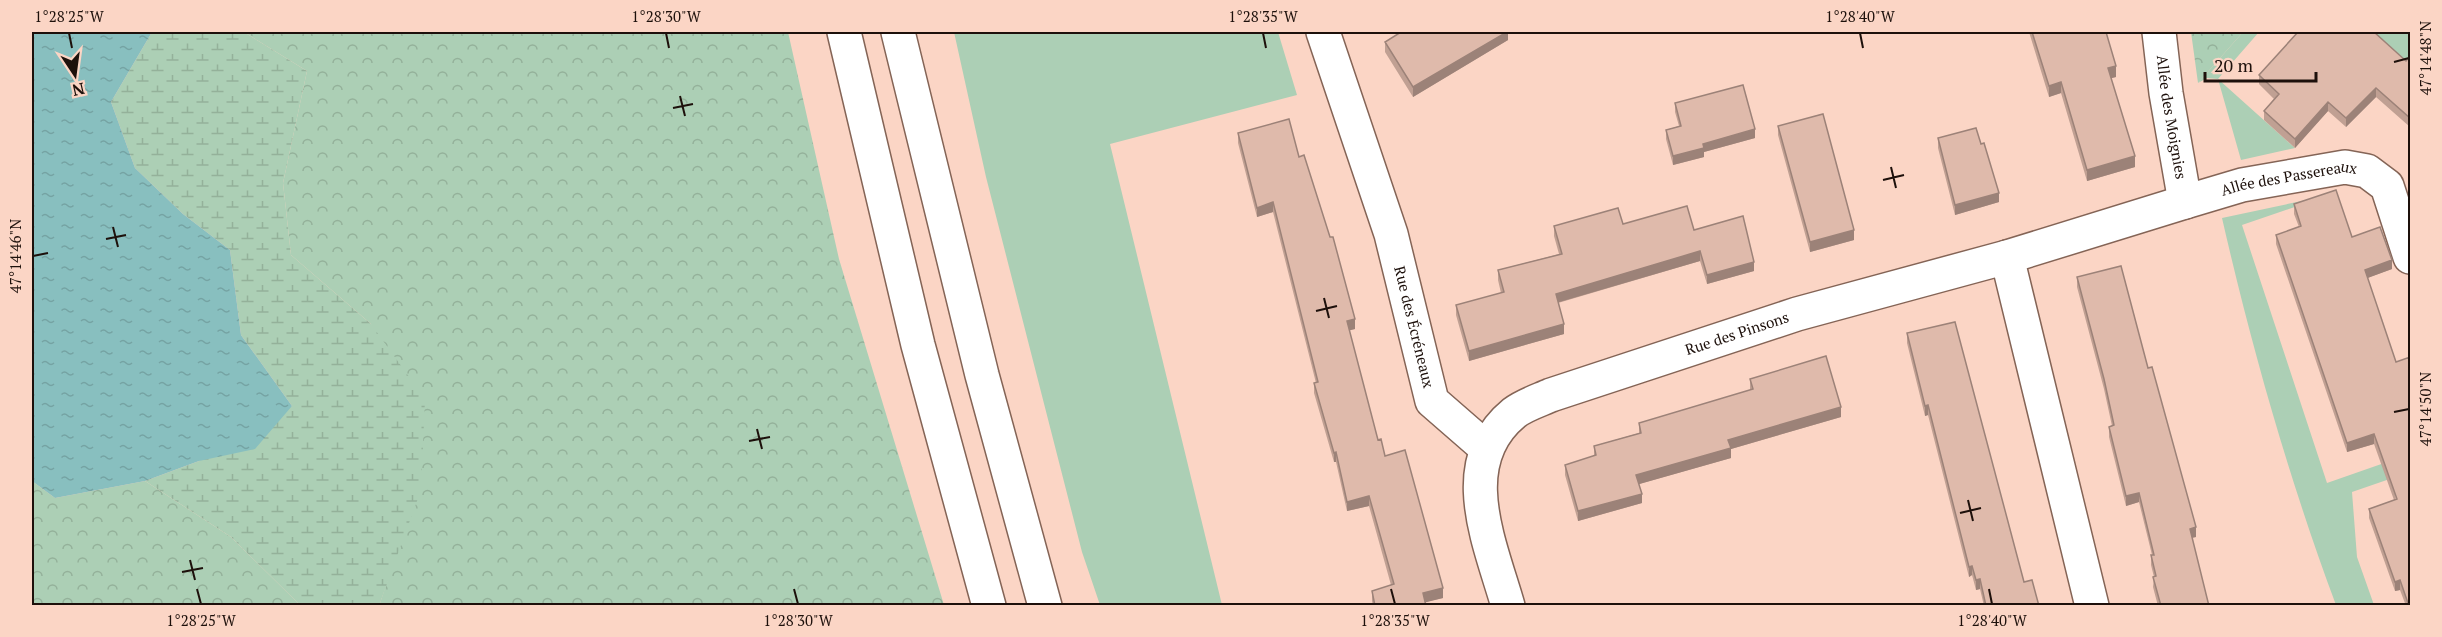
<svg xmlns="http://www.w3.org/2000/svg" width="2442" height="637" viewBox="0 0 2442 637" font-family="'PT Serif',serif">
<defs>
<pattern id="forest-crowns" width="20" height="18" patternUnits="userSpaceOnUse" patternTransform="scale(1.5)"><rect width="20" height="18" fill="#accfb5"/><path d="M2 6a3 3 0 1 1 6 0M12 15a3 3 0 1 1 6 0" fill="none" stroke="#94b19a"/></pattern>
<pattern id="wetland-marsh" width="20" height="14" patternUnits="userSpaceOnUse" patternTransform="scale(1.5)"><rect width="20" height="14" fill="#accfb5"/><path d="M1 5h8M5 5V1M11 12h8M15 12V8" fill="none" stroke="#94b19a"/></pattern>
<pattern id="water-ripples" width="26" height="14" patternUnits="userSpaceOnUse" patternTransform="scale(1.5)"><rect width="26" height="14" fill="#88bfbf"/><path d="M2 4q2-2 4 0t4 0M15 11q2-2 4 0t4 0" fill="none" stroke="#75a3a3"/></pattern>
</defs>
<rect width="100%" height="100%" fill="#fbd5c5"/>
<path fill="#accfb5" d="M954,32H1278L1297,95L1110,144L1222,605H1100L1082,552L986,177Z
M2243,32H2259L2218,79L2295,148L2241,160L2218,79L2207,78L2198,83Z
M2364,32H2410V65Z
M2330,195L2242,225L2327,483L2410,454V472L2352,492L2357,557L2374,605H2336C2289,479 2252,349 2222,218Z"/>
<path fill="url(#forest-crowns)" d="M244,32H788L839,259L944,605H368L380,603L398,549L371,324L291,255L283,183L307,71Z
M2191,32H2243L2198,83Z
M32,481L55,498L145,481L231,537L300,605H32Z"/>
<path fill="url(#wetland-marsh)" d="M152,32H244L307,71L283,183L291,255L371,324L425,399L421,490L380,603L368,606L300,605L231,537L145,481L199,461L292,406L241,335L230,250L183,214L135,168L111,102Z"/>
<path fill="url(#water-ripples)" d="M32,32H152L111,102L135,168L183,214L230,250L241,335L292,406L255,449L199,461L145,481L55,498L32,481Z"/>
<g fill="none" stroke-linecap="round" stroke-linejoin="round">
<g stroke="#846456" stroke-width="36">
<g id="street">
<path id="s1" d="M1323,32L1391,234L1432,401L1486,448"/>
<path id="s2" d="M2159,32L2166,93L2185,202"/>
<path d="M2007,257L2092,606"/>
<path id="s3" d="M1508,606C1490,543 1453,463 1514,413C1524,405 1540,400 1551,395L1797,314L2007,257L2185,202L2242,185L2345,167L2367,171L2387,186L2410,257"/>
</g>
</g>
<g stroke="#846456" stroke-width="36">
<path id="highway" d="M844,32L918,345L989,606
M898,32L982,375L1045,606"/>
</g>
<use href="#street" stroke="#fff" stroke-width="33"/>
<use href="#highway" stroke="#fff" stroke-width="33"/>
</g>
<path fill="#c0a093" d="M1508,32V40L1413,97L1385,52V42Z
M2029,32H2106L2116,77L2111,78L2135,167L2087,181L2061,93L2049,97Z
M2410,56V127L2376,97L2346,127L2328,111L2295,148L2264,120V111L2274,99L2259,84V75L2406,61Z
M1675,103L1755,138L1704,152V157L1673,165L1666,139V130L1679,126L1675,112Z
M1778,126L1854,240L1810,252L1778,135Z
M1238,133L1299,157L1355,329L1349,330L1378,440L1443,598L1425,602L1426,606H1373L1372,601V591L1391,585L1369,506L1347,511L1336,462H1334L1314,393V383H1316L1273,212L1257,217L1238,143Z
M1938,138L1981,144L1999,202L1955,215L1938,148Z
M2294,204L2352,237L2392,269L2367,278L2410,606H2406L2400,590L2395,591L2369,518V509L2394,500L2374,444L2347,452L2276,244V235L2299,227L2294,214Z
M1623,224L1694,230L1754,271L1707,284L1700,261L1558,303L1564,334L1469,361L1456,315V305L1501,293L1498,280V270L1559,254L1554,236V226Z
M2077,277L2148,368L2196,537L2192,538L2209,606H2158L2153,587L2154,577L2151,565V555H2152L2139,502L2126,506L2109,437V427L2112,426L2104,389L2077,287Z
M1907,333L2024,582L2039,606H1984L1980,589L1976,590L1972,575L1969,577L1928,415L1925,416L1907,343Z
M1750,379L1841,417L1731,449V458L1639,484L1642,503L1578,521L1565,475V465L1594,456V446L1639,433V423L1750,390Z"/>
<path fill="#9c8278" d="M1507,32H1508V40L1413,97V87Z
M2116,66V77L2108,79V68Z
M2061,82V93L2049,97V86Z
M2376,88V97L2346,127V118Z
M2328,102V111L2295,148V139Z
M1755,129V138L1704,152V157L1673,165V156L1703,144Z
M2135,156V167L2087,181V170Z
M1999,193V202L1955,215V205Z
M1273,202V212L1257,217V208Z
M1854,230V240L1810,252V242Z
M1700,251V261L1556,303V294Z
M2392,260V269L2365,279V270Z
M1754,262V271L1707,284V275Z
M1355,319V329L1347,331V321Z
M1564,324V334L1469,361V351Z
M1928,405V415L1925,416V406Z
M1841,407V417L1731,449V458L1636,485V475L1728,440Z
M2374,434V444L2347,452V443Z
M1336,452V462H1334V453Z
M2139,493V502L2126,506V496Z
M1642,494V503L1578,521V511Z
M1369,496V506L1347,511V502Z
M2196,527V537L2190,538V529Z
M1972,566V575L1969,577V567Z
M1980,579V589L1976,590V580Z
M2400,580V590L2395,591V582Z
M1443,588V598L1423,603V593Z"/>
<path fill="#dfbaab" stroke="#9c8278" stroke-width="1.5" d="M1401,32H1507L1413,87L1385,42Z
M2032,32H2106L2116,66L2108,68L2135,156L2087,170L2061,82L2049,86Z
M2298,32H2374L2406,61L2410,56V118L2376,88L2346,118L2328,102L2295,139L2264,111L2279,94L2259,75Z
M1743,85L1755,129L1703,144L1704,148L1673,156L1666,130L1681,126L1675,103Z
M1823,114L1854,230L1810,242L1778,126Z
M1289,119L1299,157L1304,155L1330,237H1333L1355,319L1347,321L1378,440L1381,439L1385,456L1405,450L1443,588L1423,593L1426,606H1375L1372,591L1394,584L1369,496L1347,502L1336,452L1334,453L1314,383L1318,382L1273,202L1257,208L1238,133Z
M1976,128L1981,144L1984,143L1999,193L1955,205L1938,138Z
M2336,190L2352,237L2380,227L2392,260L2365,270L2396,362L2410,357V606H2409L2400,580L2395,582L2369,509L2397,499L2374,434L2347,443L2276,235L2301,226L2294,204Z
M1687,206L1694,230L1743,216L1754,262L1707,275L1700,251L1556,294L1564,324L1469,351L1456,305L1504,292L1498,270L1562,254L1554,226L1618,208L1623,224Z
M2121,266L2148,368L2152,367L2196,527L2190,529L2209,606H2161L2153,577L2156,576L2151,555H2154L2139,493L2126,496L2109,427L2114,425L2104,379L2077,277Z
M1955,322L2024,582L2032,580L2039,606H1986L1980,579L1976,580L1972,566L1969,567L1928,405L1925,406L1907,333Z
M1826,356L1841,407L1728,440L1731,448L1636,475L1642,494L1578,511L1565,465L1596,455L1594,446L1641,433L1639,423L1753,389L1750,379Z"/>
<path fill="none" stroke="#1d100b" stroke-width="2" d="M69,33L72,48M666,33L669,48M1263,33L1266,48M1860,33L1863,48M2394,62L2409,58M680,96L685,116M673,108L693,104M1891,167L1896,188M1883,180L1904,175M113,227L118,247M106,239L126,235M33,256L48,253M1324,298L1329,318M1316,311L1337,306M2394,412L2409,409M757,429L762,449M749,441L770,437M1968,500L1973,521M1960,513L1981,508M190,560L195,580M182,572L203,568M197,589L201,604M794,589L798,604M1391,589L1395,604M1989,589L1992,604"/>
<g text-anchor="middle" stroke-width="5" stroke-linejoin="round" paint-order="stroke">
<g font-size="15" fill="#1d100b" stroke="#fbd5c5">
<text dy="5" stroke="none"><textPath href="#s2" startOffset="86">Allée des Moignies</textPath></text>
<text dy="5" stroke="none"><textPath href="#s3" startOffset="1018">Allée des Passereaux</textPath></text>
<text dy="5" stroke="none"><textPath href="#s1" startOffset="309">Rue des Écréneaux</textPath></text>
<text dy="5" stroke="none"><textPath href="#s3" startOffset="444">Rue des Pinsons</textPath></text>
</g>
</g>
<rect width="2442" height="637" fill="none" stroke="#fbd5c5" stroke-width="66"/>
<g transform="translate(75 75) rotate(167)" stroke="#fbd5c5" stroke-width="4.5" paint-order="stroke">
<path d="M0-4.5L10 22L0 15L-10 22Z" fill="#1d100b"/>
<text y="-9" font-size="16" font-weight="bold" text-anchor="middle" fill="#1d100b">N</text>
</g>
<path d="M2205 72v9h111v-9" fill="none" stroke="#1d100b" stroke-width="3"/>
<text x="2214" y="72" font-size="18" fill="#1d100b" stroke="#fbd5c5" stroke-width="4.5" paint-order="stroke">20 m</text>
<rect x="33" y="33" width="2376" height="571" fill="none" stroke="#1d100b" stroke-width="2"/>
<g font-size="15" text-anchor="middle" fill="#1d100b">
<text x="69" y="22">1°28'25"W</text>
<text x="666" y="22">1°28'30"W</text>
<text x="1263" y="22">1°28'35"W</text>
<text x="1860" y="22">1°28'40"W</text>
<text transform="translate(2426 58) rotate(-90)" y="5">47°14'48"N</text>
<text transform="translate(16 256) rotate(-90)" y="5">47°14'46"N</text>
<text transform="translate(2426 409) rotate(-90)" y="5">47°14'50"N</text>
<text x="201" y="626">1°28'25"W</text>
<text x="798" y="626">1°28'30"W</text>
<text x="1395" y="626">1°28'35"W</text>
<text x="1992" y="626">1°28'40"W</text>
</g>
</svg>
